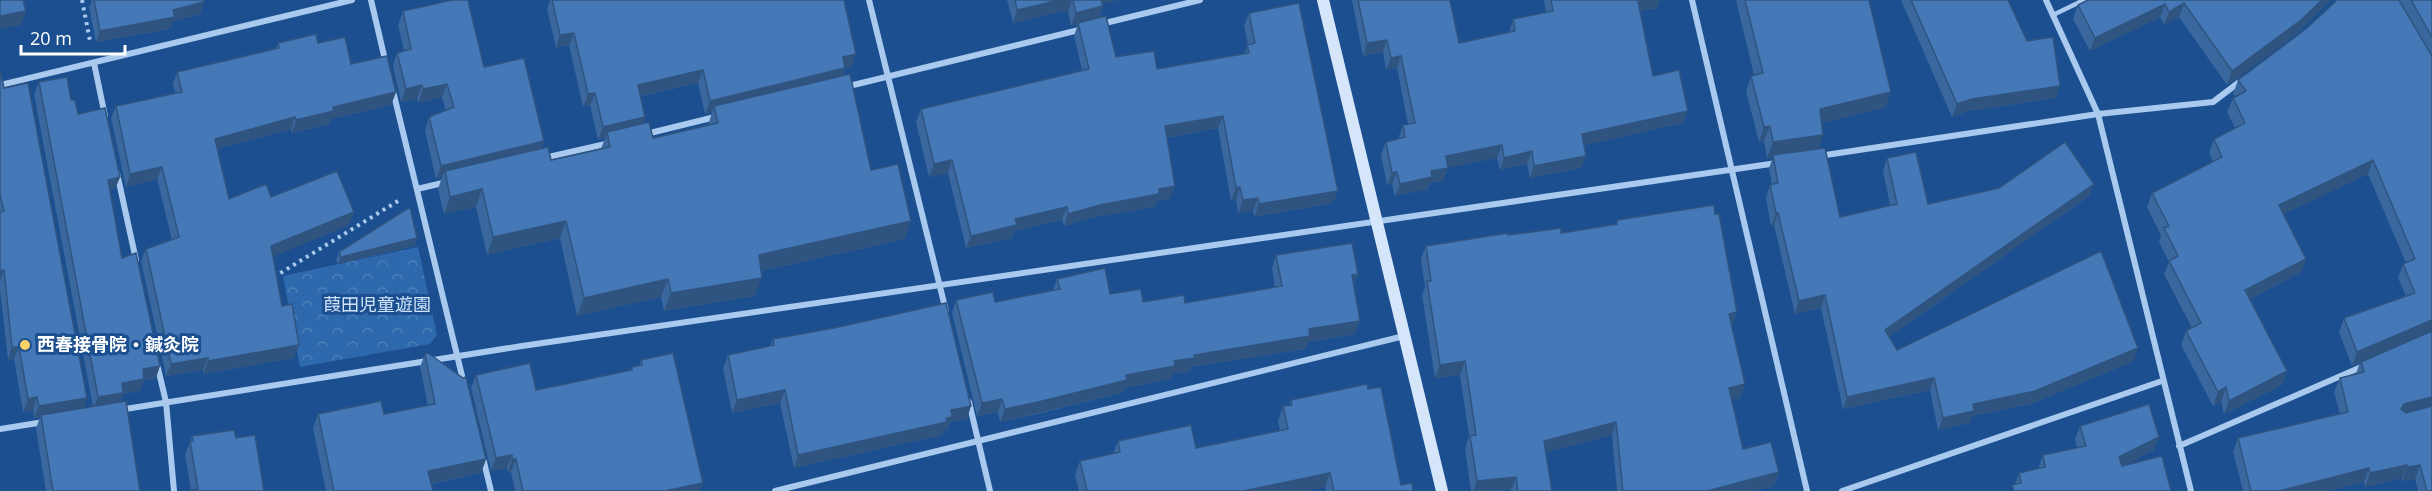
<svg xmlns="http://www.w3.org/2000/svg" width="2432" height="491" viewBox="0 0 2432 491" font-family="'Open Sans','Noto Sans JP',sans-serif">
<defs>
<pattern id="park-crowns" width="20" height="18" patternUnits="userSpaceOnUse" patternTransform="scale(1.5)"><rect width="20" height="18" fill="#2e69ad"/><path d="M2 6a3 3 0 1 1 6 0M12 15a3 3 0 1 1 6 0" fill="none" stroke="#4d80b9"/></pattern>
</defs>
<rect width="100%" height="100%" fill="#1b4f8f"/>
<path fill="url(#park-crowns)" d="M418,247L437,335L430,344L300,367L283,276Z"/>
<g fill="none" stroke-linecap="round" stroke-linejoin="round">
<path stroke="#a9c9ee" stroke-width="4" stroke-dasharray="3 4.5" stroke-linecap="butt" d="M82,0L90,41
M274,277L398,201"/>
<path stroke="#a9c9ee" stroke-width="4.5" d="M2053,15L2084,0"/>
<path stroke="#a9c9ee" stroke-width="6" d="M371,0L386,64
M869,0L946,311
M1692,0L1807,491
M2046,0L2098,114L2191,491
M1101,24L1200,0
M94,63L105,116
M0,85L352,0
M845,87L1083,29
M393,91L464,384
M646,134L715,117
M1819,156L2098,114L2213,102L2242,80
M544,158L610,143
M117,173L136,260
M417,189L447,182
M157,364L166,402L174,491
M969,402L990,491
M119,410L522,346L1777,163
M0,429L44,422
M2179,446L2366,365
M483,458L491,491
M775,491L1404,336
M1842,491L2162,381"/>
<path stroke="#d6e6fa" stroke-width="12" d="M1323,0L1442,491"/>
</g>
<path fill="#3a679d" fill-rule="evenodd" d="M92,0H203L204,2L200,14L173,21L170,29L96,42L89,7Z
M550,0H844L852,67L845,68L843,75L871,170L905,239L761,271L755,296L664,311L661,297L577,316L560,238L487,255L476,207L444,214L438,189L442,177L436,179L425,131L429,117L446,111L442,97L418,103L417,99L401,102L393,66L397,53L404,51L398,25L403,11L484,67L544,141L541,148L551,160L601,149L605,138L598,140L590,105L583,107L569,45L556,48L547,9ZM698,83L705,114L712,112L708,126L653,138L643,124L641,96Z
M1007,0H1118L1102,4L1103,6L1099,18L1116,57L1157,69L1244,53L1248,45L1244,26L1249,13L1333,203L1254,217L1253,211L1238,213L1236,200L1231,201L1218,128L1167,138L1170,199L1157,201L1155,207L1095,217L1064,226L1062,220L1015,231L1012,238L966,248L948,173L929,177L916,122L921,109L1082,70L1074,36L1078,24L1071,26L1068,12L1062,11L1013,23Z
M1352,0H1450L1459,43L1509,33L1513,19L1546,12L1544,0H1660L1657,8L1640,11L1653,76L1683,123L1584,145L1581,168L1530,178L1527,164L1500,170L1497,158L1447,167L1443,181L1430,183L1428,189L1395,196L1392,184L1387,185L1381,155L1386,142L1398,139L1403,125L1408,124L1397,68L1386,70L1383,52L1363,56Z
M1736,0H1869L1886,107L1822,123L1823,135L1818,149L1840,217L1890,205L1883,171L1887,158L1928,204L2094,184L2089,196L1889,337L1897,350L2134,361L2031,404L1972,416L1970,423L1938,430L1930,390L1843,409L1821,308L1795,314L1774,225L1771,226L1766,198L1770,185H1772L1769,168L1773,157L1767,158L1764,141L1759,142L1746,91L1751,76L1754,75Z
M1901,0H2008L2027,41L2056,98L1968,111L1952,117Z
M2088,0H2331L2296,34L2227,85L2179,17L2164,25L2160,17L2090,51L2073,19L2078,5Z
M2337,0H2432V491H2418L2415,479L2402,481V478L2365,487L2364,482L2328,491H2243L2233,452L2238,438L2340,414L2334,392L2340,378L2356,374L2360,362L2352,366L2339,332L2344,318L2406,296L2398,278L2403,264L2406,263L2368,174L2283,214L2306,259L2301,272L2250,299L2287,371L2282,385L2224,414L2221,401L2213,406L2181,345L2186,331L2192,328L2164,274L2169,262L2159,242L2161,235L2147,207L2152,193L2213,162L2209,153L2214,139L2235,128L2227,112L2233,98L2235,97L2233,94L2238,80L2307,28Z
M278,43H318L396,92L391,105L331,119L329,124L292,133L291,129L218,149L229,199L271,197L354,212L349,225L273,256L282,306L294,358L203,374V370L166,376L141,261L146,249L172,240L157,179L126,187L111,118L116,106L175,93L173,84L177,72L276,48Z
M0,69L4,88L84,408L93,407L34,94L39,82L71,100L78,114L120,177L115,189L110,190L122,258L156,378L144,380L140,391L123,394L120,402L140,491H46L36,429L40,417L34,418L33,410L23,412L14,359L8,360L0,290Z
M1715,214L1737,312L1731,326L1745,384L1740,398L1732,400L1743,449L1779,472L1774,486L1754,491H1617L1612,435L1546,452L1552,491H1511V490L1471,491L1465,449L1469,436L1460,375L1435,378L1422,295L1425,287L1421,259L1426,246L1508,235L1561,233L1615,225L1617,220Z
M415,246L338,264L336,260L339,252Z
M1276,255L1358,274L1354,285L1355,334L1308,342L1305,349L1191,367L1190,371L1172,374L1170,379L1125,388L1122,393L1033,415L1000,422L998,412L977,416L952,313L956,300L995,302L1053,290L1057,279L1143,302L1185,303L1275,288L1272,268Z
M773,339L967,419L950,422L948,430H944L942,435L794,468L780,403L732,413L723,368L728,355L770,346Z
M425,354L486,459L481,473L431,484L433,491H326L313,428L318,414H384L428,406L420,367Z
M641,360L700,491H515L511,472H508L507,468L491,471L471,388L476,375L536,390L631,370L632,367L639,366Z
M1368,389L1401,485L1413,491H1326L1325,487L1307,491H1079L1075,475L1080,461L1113,454L1118,441L1196,448L1280,431L1278,421L1283,406L1289,405L1291,400Z
M2080,426L2154,450L2125,465L2171,491L2015,484L2019,473L2038,469L2043,455L2077,448L2075,439Z
M192,436L236,438L264,491H191L185,455Z"/>
<path fill="#305480" d="M1060,0H1072L1068,12L1062,11L1013,23L1017,10Z
M1097,0H1118L1095,6Z
M1641,0H1660L1657,8L1634,13L1638,1Z
M2322,0H2331L2296,34L2227,85L2232,71Z
M204,2L200,14L173,21L170,29L96,42L100,31Z
M2184,3L2179,17L2164,25L2169,12Z
M2165,4L2160,17L2090,51L2095,38Z
M1103,6L1098,19L1071,26L1076,13Z
M26,11L21,25L0,29V16Z
M574,33L569,45L556,48L560,35Z
M1387,40L1383,52L1363,56L1367,43Z
M856,54L852,67L838,70L843,57Z
M1401,56L1397,68L1386,70L1391,58Z
M845,68L841,81L714,106L712,112L705,114L710,101Z
M703,70L698,83L634,97L638,85Z
M447,84L442,97L418,103L423,89Z
M422,85L417,99L401,102L406,89Z
M2060,86L2056,98L1968,111L1952,117L1957,104L1972,99Z
M396,92L391,105L331,119L329,124L292,133L296,120L333,107Z
M1891,92L1886,107L1814,125L1820,109Z
M595,93L590,105L583,107L588,94Z
M1688,111L1683,123L1577,147L1582,134Z
M1223,116L1218,128L1160,139L1165,126Z
M295,117L291,129L210,151L215,139Z
M645,117L641,130L607,132L605,138L598,140L603,127Z
M1770,126L1764,141L1759,142L1764,127Z
M1823,135L1818,150L1767,158L1773,142Z
M544,141L539,154L445,171L442,177L436,179L441,166Z
M1502,145L1497,158L1441,169L1446,156Z
M1532,151L1527,164L1500,170L1504,158Z
M1586,156L1581,168L1530,178L1534,166Z
M952,160L948,173L929,177L934,164Z
M2373,160L2368,174L2274,219L2279,205Z
M162,167L157,179L126,187L130,174Z
M1448,168L1443,181L1430,183L1428,189L1395,196L1400,184L1431,171Z
M1397,172L1392,184L1387,185L1392,173Z
M120,177L115,189L104,192L108,180Z
M2094,184L2089,196L1880,343L1885,330Z
M1175,186L1170,199L1157,201L1155,207L1095,217L1064,226L1068,214L1159,189Z
M1240,187L1236,200L1231,201L1236,188Z
M482,189L476,207L444,214L450,197Z
M1338,191L1333,203L1254,217L1259,204Z
M1258,198L1253,211L1238,213L1243,200Z
M1067,207L1062,220L1015,231L1012,238L966,248L971,236L1015,219Z
M354,212L349,225L267,259L271,246Z
M1776,213H1778L1774,225L1771,226Z
M566,221L560,238L487,255L493,237Z
M911,221L905,239L752,273L759,255Z
M417,238L415,246L338,264L341,257Z
M2306,259L2301,272L2240,304L2245,290Z
M4,270L0,280V271Z
M1358,274L1353,286L1352,275Z
M762,278L755,296L664,311L671,293Z
M668,279L661,297L577,316L584,298Z
M1825,295L1821,308L1795,314L1799,301Z
M1737,312L1732,326L1724,327L1729,314Z
M2432,320V332H2430L2352,366L2357,352Z
M1360,321L1355,334L1308,342L1305,349L1191,367L1190,371L1172,374L1170,379L1125,388L1122,393L1000,422L1005,409L1126,375L1194,355L1309,329Z
M299,345L294,358L203,374L208,361Z
M12,347H19L14,359L8,360Z
M2138,348L2134,361L2031,404L1972,416L1970,423L1938,430L1943,418L1973,404Z
M208,358L203,370L166,376L171,364Z
M1465,361L1460,375L1435,378L1440,365Z
M160,366L156,378L144,380L140,391L123,394L119,405L93,409L98,397L122,383L143,369Z
M2287,371L2282,385L2224,414L2229,401Z
M1934,378L1930,390L1843,409L1847,397Z
M1745,384L1740,398L1724,402L1729,388Z
M2226,387L2221,401L2213,406L2218,392Z
M785,390L780,403L732,413L737,400Z
M37,397L33,410L23,412L28,399Z
M2432,397V407L2399,418L2401,409L2404,404Z
M87,398L83,410L41,415L40,417L34,418L39,406Z
M1002,399L998,412L977,416L982,403Z
M971,406L967,419L950,422L948,430H944L942,435L794,468L798,455L946,418L951,410Z
M1616,422L1612,435L1539,454L1544,441Z
M2159,437L2154,450L2114,471L2119,457Z
M512,455L507,468L491,471L496,458Z
M486,459L481,473L423,485L428,471Z
M512,459H516L511,472H508Z
M2407,465L2402,478L2365,487L2370,473Z
M2420,465L2415,479L2402,481L2407,467Z
M2369,468L2364,482L2328,491H2279Z
M1779,472L1774,486L1754,491H1707Z
M1330,473L1325,487L1307,491H1243Z
M1516,477L1511,490L1473,491L1477,481Z
M703,483L700,491H665Z"/>
<path fill="#4478b7" stroke="#305480" stroke-width="1.5" d="M0,0H23L26,11L0,16Z
M94,0H203L204,2L173,10L175,17L100,31Z
M452,0H468L484,67L524,58L544,141L441,166L429,117L454,107L447,84L423,89L422,85L406,89L397,53L411,49L403,11Z
M552,0H844L856,54L843,57L845,68L710,101L703,70L638,85L645,117L603,127L595,93L588,94L574,33L560,35Z
M1015,0H1060L1017,10Z
M1073,0H1101L1103,6L1076,13Z
M1358,0H1450L1459,43L1515,31L1513,19L1553,11L1551,0H1641L1638,1L1653,76L1679,70L1688,111L1582,134L1586,156L1534,166L1532,151L1504,158L1502,145L1446,156L1448,168L1431,171L1432,177L1400,184L1397,172L1392,173L1386,142L1405,137L1403,125L1415,123L1401,56L1391,58L1387,40L1367,43Z
M1745,0H1869L1891,92L1820,109L1823,135L1773,142L1770,126L1764,127L1751,76L1763,73Z
M1911,0H2008L2027,41L2053,37L2060,86L1972,99L1957,104Z
M2088,0H2322L2301,20L2232,71L2184,3L2169,12L2165,4L2095,38L2078,5Z
M2337,0H2399L2432,56V320L2357,352L2344,318L2415,293L2403,264L2415,259L2373,160L2279,205L2306,259L2245,290L2287,371L2229,401L2226,387L2218,392L2186,331L2201,323L2169,261L2178,256L2164,228L2169,226L2152,193L2222,157L2214,139L2245,123L2233,98L2246,91L2238,80L2307,28Z
M2411,0H2432V37Z
M1299,3L1338,191L1259,204L1258,198L1243,200L1240,187L1236,188L1223,116L1165,126L1175,186L1159,189V194L1100,205L1068,214L1067,207L1015,219L1017,225L971,236L952,160L934,164L921,109L1089,69L1078,23L1106,16L1116,57L1154,51L1157,69L1249,53L1247,45L1255,43L1249,13Z
M316,34L318,43L345,37L351,64L387,56L396,92L333,107L334,111L296,120L295,117L215,139L229,199L266,184L271,197L337,171L354,212L271,246L282,306L292,304L299,345L208,361V358L171,364L146,249L179,237L162,167L130,174L116,106L182,92L177,72L279,48L278,43Z
M0,69L4,88L28,83L87,398L39,406L37,397L28,399L19,347H12L4,270L0,271V212L4,211L0,194Z
M850,74L871,170L898,164L911,221L759,255L762,278L671,293L668,279L584,298L566,221L493,237L482,189L450,197L445,171L548,147L551,160L610,147L607,132L649,122L653,138L718,123L714,106Z
M67,77L71,100H75L78,114L105,108L120,177L108,180L122,258L136,253L160,366L143,369L144,379L122,383L123,393L98,397L39,82Z
M2065,142L2094,184L1885,330L1897,350L2101,251L2138,348L2035,391L1973,404L1974,411L1943,418L1934,378L1847,397L1825,295L1799,301L1778,213H1776L1770,185L1778,183L1773,155L1825,148L1840,217L1897,204L1887,158L1916,152L1928,204L1999,188Z
M1714,205L1715,214H1719L1737,312L1729,314L1745,384L1729,388L1743,449L1771,442L1779,472L1707,491H1623L1616,422L1544,441L1552,491H1518L1516,477L1477,481L1470,436L1476,435L1465,361L1440,365L1427,281H1431L1426,246L1508,233V235L1561,228V233L1617,224V220Z
M410,207L417,238L341,257L339,252Z
M1352,243L1358,274L1352,275L1360,321L1309,329L1310,336L1194,355L1195,358L1174,361L1175,366L1126,375L1127,380L1038,402L1005,409L1002,399L982,403L956,300L993,292L995,302L1060,289L1057,279L1105,268L1110,294L1141,289L1143,302L1184,295L1185,303L1282,286L1276,255Z
M946,303L971,406L951,410L952,417L946,418L947,422L798,455L785,390L737,400L728,355L774,345L773,339L834,328Z
M2432,331V397L2404,404L2401,409L2406,413L2432,406V491H2427L2420,465L2407,467V465L2370,473L2369,468L2279,491H2251L2238,438L2348,412L2340,378L2364,372L2361,362Z
M428,353L463,378L466,377L486,459L428,471L433,491H334L318,414L381,401L384,414L435,404L425,354Z
M673,353L703,483L665,491H523L516,459H512V455L496,458L476,375L530,363L536,390L632,370V367L642,365L641,360Z
M1367,384L1368,389L1381,387L1401,485L1412,483L1413,491H1334L1330,473L1243,491H1082L1087,490L1080,461L1120,452L1118,441L1191,425L1196,448L1288,429L1283,406L1292,405L1291,400Z
M126,401L140,491H53L41,415Z
M2149,404L2159,437L2119,457L2122,466L2162,456L2171,491H2014L2012,485L2021,483L2019,473L2045,467L2043,455L2086,446L2080,426Z
M234,430L236,438L255,435L264,491H188L198,489L190,441H193L192,436Z"/>
<circle fill="#ffd166" stroke="#1b4f8f" stroke-width="2" cx="25" cy="345" r="6"/>
<g text-anchor="middle" stroke-width="6" stroke-linejoin="round" paint-order="stroke">
<g font-size="18" fill="#cfe3fa" stroke="#1b4f8f">
<text x="377" y="311">葭田児童遊園</text>
</g>
<g font-size="18" font-weight="bold" fill="#fff" stroke="#1b4f8f" text-anchor="start">
<text x="37" y="351">西春接骨院・鍼灸院</text>
</g>
</g>
<path d="M21 45v9h104v-9" fill="none" stroke="#ffffff" stroke-width="3"/>
<text x="30" y="45" font-size="18" fill="#ffffff" stroke="#1b4f8f" stroke-width="4.5" paint-order="stroke">20 m</text>
</svg>
